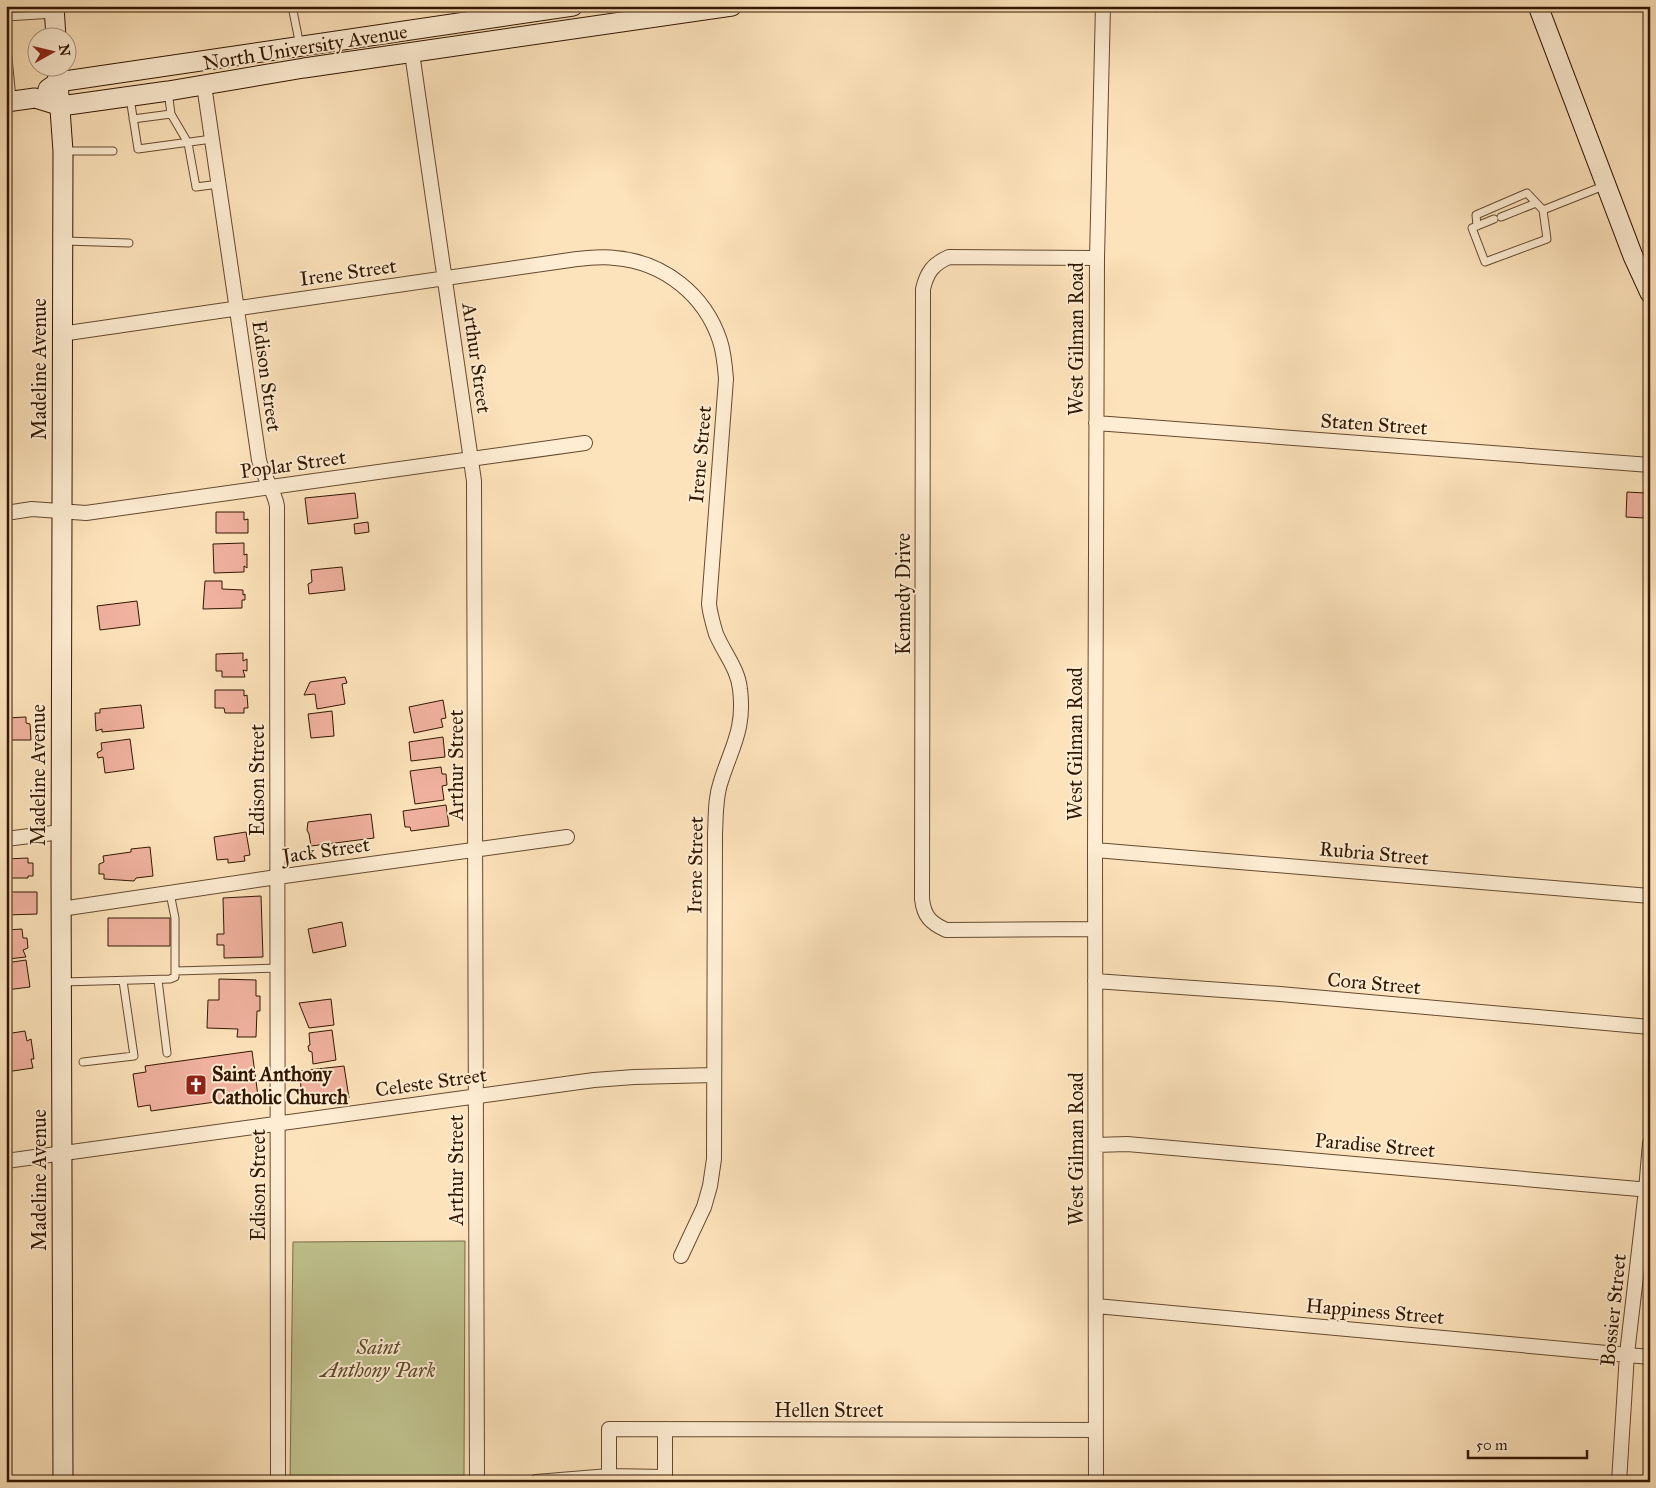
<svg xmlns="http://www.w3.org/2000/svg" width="1656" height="1488" viewBox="0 0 1656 1488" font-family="'IM FELL Great Primer',serif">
<rect width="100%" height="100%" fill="#fde3bb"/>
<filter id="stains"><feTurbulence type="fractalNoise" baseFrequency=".004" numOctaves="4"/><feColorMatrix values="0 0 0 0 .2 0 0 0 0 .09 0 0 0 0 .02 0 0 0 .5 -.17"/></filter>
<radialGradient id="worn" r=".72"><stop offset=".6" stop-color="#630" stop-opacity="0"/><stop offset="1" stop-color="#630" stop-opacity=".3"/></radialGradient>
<path fill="#c0c38f" stroke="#796d48" d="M465,1241L464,1476L405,1482H290L293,1242Z"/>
<path fill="#f1b29f" stroke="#321700" d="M1155,6H1181L1156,12Z
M1646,490H1650V528H1645V518L1626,517L1627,492L1646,493Z
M355,493L358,518L308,524L305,498Z
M216,512H244V520L248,519V533H216Z
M368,522L369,532L355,534L354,524Z
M244,543V555L247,554V568L244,566V572L214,573L213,544Z
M342,567L345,590L309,594L308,584L312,582L311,570Z
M205,581H222V589L243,590V595L245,594V600H242V608L203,609Z
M137,601L140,625L100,630L97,606Z
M243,653V661L247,659V671L243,670L245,677H222V671H216V654Z
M345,677L347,683L342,684L345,704L317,709L315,694L304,695L310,682Z
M215,690H244V696L247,695L248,708H244V713H225L224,708H215Z
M443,700L446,718L441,719L443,727L414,733L409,707Z
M141,705L144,728L102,732V729L96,731L95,713H100V709Z
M332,711L334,736L311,738L308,714Z
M26,717V723L30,724L31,740H6V718Z
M443,737L445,757L411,761L409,742Z
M130,739L134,769L105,773L103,757L98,758L97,753L102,750L101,743Z
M441,767L442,774H446L447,785L442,786L444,800L415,804L410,771Z
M446,805L449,826L411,831L410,827H405L403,811Z
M371,814L374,838L311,846L309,834L307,830L308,822Z
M246,832L250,855L244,856L245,861L228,863V859L217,860L214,837Z
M150,847L153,876L136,878L134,881L104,879V874H99V864L104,862L103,856L131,852V849Z
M28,858V863H33V876H28V878H6V859Z
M6,890H11L13,892H37V914L6,915Z
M261,896L263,957L224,958V945H217V934H224L223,898Z
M108,918H170V946H108Z
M342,922L346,946L313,953L308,929Z
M22,929L23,938H27L28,948L23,950L26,957L8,959V952H6V930Z
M26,960L30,987L6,990V963Z
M219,979L256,980V996H260V1011H257L256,1037H237L238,1029L207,1028L208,1000H219Z
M331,999L334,1025L309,1028L299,1003Z
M332,1030L336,1060L313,1064L312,1052L309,1051L308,1046L310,1045L309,1033Z
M25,1031L27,1041L31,1039L34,1059H31L33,1068L6,1072V1034Z
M252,1051L258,1096L151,1111L150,1105L138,1107L133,1074L146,1072L145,1066Z
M344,1066L349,1098L303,1103L299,1071Z"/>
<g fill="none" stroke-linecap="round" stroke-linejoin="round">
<g stroke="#654a2f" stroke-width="9">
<path id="lane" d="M292,6L300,46
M6,17L54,14
M6,37L12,99
M168,91L171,114L188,143L196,187L219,184
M130,98L138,149L212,139
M133,119L171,114
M63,151H113
M1501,217L1536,203
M1494,219L1472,228L1485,262L1547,239L1543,210
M1477,226L1476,215L1527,193L1543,210L1606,185
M65,241L129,243
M170,893L175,918V971
M158,980L167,1053
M63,982L170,979L175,977V971L278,968
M83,1062L134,1056L123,981"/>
</g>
<g stroke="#654a2f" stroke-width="16">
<path id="street" d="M412,53L474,481L477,1482
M204,85L259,460C263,477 274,489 277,506L278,1482
M61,334L577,259C590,258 603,256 615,258C664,262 705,295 720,341C724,353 725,366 726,379L709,604C710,614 713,624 716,634C724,653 738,669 740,689C745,729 732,746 721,781C715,798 716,816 715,834L714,1159L710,1186L704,1207L681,1256
M1096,423L1650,465
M6,513L32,509L86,513L585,443
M6,839L61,832
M1095,850L1650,896
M61,909L277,877L567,837
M1095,929L946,930C931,923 924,917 922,899L923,289C927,272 933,264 949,257L1097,258
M1095,981L1280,994L1650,1027
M1096,1145L1127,1144L1650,1190
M6,1161L594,1080L634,1077L714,1075
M1096,1306L1650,1357
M665,1429V1482
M665,1477L609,1476V1429L1096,1430
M536,1482L609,1476
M1096,1482L1095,850L1097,258L1103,6
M1619,1482L1627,1354L1646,1190L1650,1143"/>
</g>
<g stroke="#321700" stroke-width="21">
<path id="secondary" d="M54,6L56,38
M1538,6L1633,256L1650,293
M57,68L63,151L61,872L63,1482
M48,89L58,82L573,6
M6,102L35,98L61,106L168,91L304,68L732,6"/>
</g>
<use href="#lane" stroke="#feedd3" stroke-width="7"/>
<use href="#street" stroke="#feedd3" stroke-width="14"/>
<use href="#secondary" stroke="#feedd3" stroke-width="19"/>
</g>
<defs>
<g id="church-square" transform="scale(1.125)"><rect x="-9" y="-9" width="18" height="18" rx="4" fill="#8f2418" stroke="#feedd3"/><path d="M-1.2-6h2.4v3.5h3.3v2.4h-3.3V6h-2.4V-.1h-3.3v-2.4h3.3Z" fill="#fff"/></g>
</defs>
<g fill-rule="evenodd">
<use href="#church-square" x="196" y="1085"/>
</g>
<g text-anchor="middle" stroke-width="4" stroke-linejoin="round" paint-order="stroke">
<g font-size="20" fill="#321700" stroke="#feedd3">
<text transform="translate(305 47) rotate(-9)" y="7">North University Avenue</text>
<text transform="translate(348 272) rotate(-8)" y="7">Irene Street</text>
<text transform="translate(1076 339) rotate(-90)" y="7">West Gilman Road</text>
<text transform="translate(477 358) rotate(82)" y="7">Arthur Street</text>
<text transform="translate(39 369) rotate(-90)" y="7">Madeline Avenue</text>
<text transform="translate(267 376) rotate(82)" y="7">Edison Street</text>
<text transform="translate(1374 424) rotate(4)" y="7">Staten Street</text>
<text transform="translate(700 454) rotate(-85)" y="7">Irene Street</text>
<text transform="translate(293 464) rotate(-8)" y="7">Poplar Street</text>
<text transform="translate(903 594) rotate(-90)" y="7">Kennedy Drive</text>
<text transform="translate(1075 744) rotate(-90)" y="7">West Gilman Road</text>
<text transform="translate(456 765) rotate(-90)" y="7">Arthur Street</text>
<text transform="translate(38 775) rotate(-90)" y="7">Madeline Avenue</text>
<text transform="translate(257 780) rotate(-90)" y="7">Edison Street</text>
<text transform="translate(326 850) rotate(-8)" y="7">Jack Street</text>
<text transform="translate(1374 853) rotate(5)" y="7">Rubria Street</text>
<text transform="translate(695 865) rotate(-89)" y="7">Irene Street</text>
<text transform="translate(1374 983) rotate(5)" y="7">Cora Street</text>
<text transform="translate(431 1082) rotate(-8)" y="7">Celeste Street</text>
<text transform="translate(1375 1145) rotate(5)" y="7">Paradise Street</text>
<text transform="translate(1076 1149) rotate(-90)" y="7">West Gilman Road</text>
<text transform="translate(456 1170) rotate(-90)" y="7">Arthur Street</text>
<text transform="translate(39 1180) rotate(-90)" y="7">Madeline Avenue</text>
<text transform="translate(258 1185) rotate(-90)" y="7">Edison Street</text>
<text transform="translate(1613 1310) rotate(-84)" y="7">Bossier Street</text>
<text transform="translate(1375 1311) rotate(5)" y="7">Happiness Street</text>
<text x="829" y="1417">Hellen Street</text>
</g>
<g font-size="20" font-weight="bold" fill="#321700" stroke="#feedd3" text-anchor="start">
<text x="212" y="1081">Saint Anthony<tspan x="212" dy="23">Catholic Church</tspan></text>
</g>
<g font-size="20" font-style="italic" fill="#5d4b2b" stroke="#feedd3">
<text x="378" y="1354">Saint<tspan x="378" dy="23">Anthony Park</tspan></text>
</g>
</g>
<rect width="1656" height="1488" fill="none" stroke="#fde3bb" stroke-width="25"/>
<rect x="8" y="8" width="1641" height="1473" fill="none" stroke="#321700" stroke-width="2.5"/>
<rect x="12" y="12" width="1631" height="1463" fill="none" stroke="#321700"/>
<g transform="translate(52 52) rotate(82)"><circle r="24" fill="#feedd3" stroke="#ac977f"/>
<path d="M0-4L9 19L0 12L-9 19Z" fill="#8f2418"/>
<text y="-8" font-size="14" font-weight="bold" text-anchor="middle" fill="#321700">N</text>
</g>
<path d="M1468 1450v8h119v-8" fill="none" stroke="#321700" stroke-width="2.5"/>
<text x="1476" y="1450" font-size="15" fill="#321700" stroke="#feedd3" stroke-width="4" paint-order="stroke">50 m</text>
<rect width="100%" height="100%" filter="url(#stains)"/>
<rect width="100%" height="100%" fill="url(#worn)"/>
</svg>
